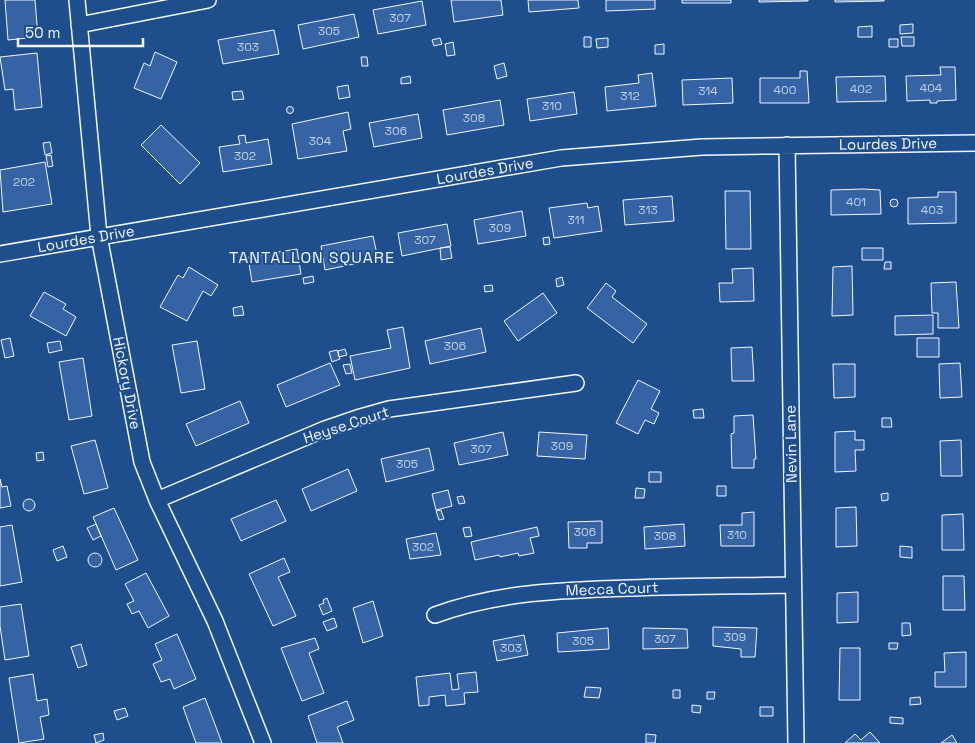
<svg xmlns="http://www.w3.org/2000/svg" width="975" height="743" viewBox="0 0 975 743" font-family="'Space Grotesk',sans-serif">
<rect width="100%" height="100%" fill="#1f4e8c"/>
<path fill="#3563a3" stroke="#f2f6ff" d="M5,0H35L38,37L8,40Z
M451,0H501L503,15L454,22Z
M528,0H578L579,8L529,12Z
M606,0H655V9L606,11Z
M682,0H731V3H682Z
M759,0H808V1L759,2Z
M835,0H884V1L835,2Z
M422,1L426,25L378,34L373,10Z
M354,14L359,37L303,49L298,25Z
M913,24V33L900,34V25Z
M872,26V37H858V27Z
M274,30L279,54L223,64L218,40Z
M584,37H591V47H584Z
M901,37H914V46H902Z
M440,38L442,44L434,46L432,40Z
M608,38V47L597,48L596,39Z
M889,39H898V47H889Z
M453,42L455,55L447,56L445,44Z
M664,44V54H655V45Z
M155,52L177,62L161,99L134,88L144,63L150,66Z
M37,53L42,107L15,110L13,89L5,90L0,57Z
M361,57H367L368,66H362Z
M504,63L507,76L497,79L494,66Z
M940,67H955L956,100L937,101V103H930V100L907,101L906,76L941,75Z
M800,71H807L809,103H760V78H800Z
M652,73L656,106L607,111L605,87L639,83L638,75Z
M410,76L411,83L401,84V78Z
M885,76L886,101L837,102L836,77Z
M732,78L733,103L683,105L682,80Z
M348,85L350,97L339,99L337,87Z
M242,91L244,99L233,100L232,92Z
M574,92L577,114L530,121L527,99Z
M500,100L504,125L447,135L443,110Z
M286.5 110a3.5 3.5 0 1 1 7 0a3.5 3.5 0 1 1-7 0Z
M348,112L351,129L343,131L347,151L298,159L292,124Z
M418,114L422,138L374,147L369,123Z
M161,125L200,163L180,184L141,145Z
M245,135L246,143L268,139L272,164L223,172L219,147L240,144L238,136Z
M50,142L52,153L45,155L43,143Z
M51,155L53,166L48,167L46,156Z
M45,162L52,204L3,212L0,170Z
M863,189L880,190L881,214L831,215V190Z
M725,191H750L751,249H726Z
M938,192H956V223L908,224V198L938,197Z
M672,196L674,221L625,225L623,200Z
M890 203a4 4 0 1 1 8 0a4 4 0 1 1-8 0Z
M587,203L588,208L598,206L602,231L554,238L549,208Z
M522,211L526,236L478,244L474,220Z
M447,224L451,246L402,256L398,233Z
M373,236L378,259L325,270L321,246Z
M549,237L550,244L544,245L543,238Z
M450,247L452,258L441,260L440,248Z
M862,248H883V260H862Z
M297,249L301,274L252,282L248,257Z
M885,262H891V269H884Z
M852,266L853,315L832,316L833,267Z
M189,267L218,285L211,296L203,291L187,321L160,307L178,275L183,278Z
M753,268L754,301L720,302L719,283H733L732,269Z
M313,276L314,282L304,284L303,278Z
M562,277L564,285L557,287L556,279Z
M956,282L959,328H938V313H932L931,283Z
M606,283L616,291L612,297L647,324L633,343L587,308Z
M492,285L493,291L485,292L484,286Z
M44,292L66,304L63,309L76,317L66,336L30,316Z
M543,293L557,313L518,341L504,321Z
M242,306L244,315L234,316L233,308Z
M933,315V334L895,335V316Z
M403,327L410,368L355,380L350,356L391,348L387,330Z
M481,328L486,352L430,364L425,341Z
M10,338L14,356L5,358L1,340Z
M917,338H939V357H917Z
M60,341L62,350L49,353L47,343Z
M197,341L205,389L181,393L172,345Z
M752,347L754,381H732L731,348Z
M345,349L347,355L339,357L338,351Z
M337,350L340,359L332,362L329,352Z
M83,358L92,416L69,420L59,362Z
M330,363L340,385L286,407L277,385Z
M960,363L962,397L940,398L939,364Z
M350,364L352,373L346,374L343,365Z
M833,364H855V397L834,398Z
M638,380L660,391L651,409L659,413L654,424L645,420L638,434L616,423Z
M240,401L249,423L196,446L186,424Z
M703,409L704,418H694L693,410Z
M753,415L756,459H754V468H732L731,434L734,433V416Z
M882,418H891L892,427H882Z
M855,431V440H864V450H855L856,471L835,472V432Z
M503,432L508,455L459,465L454,443Z
M539,432L587,435L585,459L537,456Z
M95,440L108,488L84,494L71,446Z
M961,440L962,476H941L940,441Z
M429,448L434,470L386,482L381,459Z
M43,452L44,460L37,461L36,453Z
M348,469L357,491L311,511L302,489Z
M649,472H661V482H649Z
M0,479L2,487L7,486L11,506L0,508Z
M717,486H726V496H717Z
M636,488L645,489L644,498H635Z
M448,490L452,506L436,510L432,494Z
M888,493V500L882,501L881,494Z
M463,496L465,503L459,504L457,497Z
M23 505a6 6 0 1 1 12 0a6 6 0 1 1-12 0Z
M276,500L286,521L241,541L231,519Z
M856,507L857,546L836,547V508Z
M114,508L138,560L116,570L93,517Z
M441,510L444,519L439,520L436,511Z
M754,512V546H721L720,525H742V513Z
M963,514L964,550H942V515Z
M602,521V543H587V548H569L568,522Z
M96,524L101,536L93,540L87,528Z
M684,524L685,546L645,549L644,527Z
M12,525L22,582L0,586V527Z
M470,527L472,536L465,537L463,528Z
M537,527L539,536L530,538L534,553L519,556L518,553L500,557L499,555L475,560L471,542Z
M436,533L441,555L410,559L406,539Z
M63,546L67,557L57,561L53,550Z
M900,546L912,547V558L900,557Z
M88 560a7 7 0 1 1 14 0a7 7 0 1 1-14 0Z
M284,558L290,572L278,577L296,616L273,626L249,574Z
M146,573L169,616L148,628L139,611L132,614L127,604L134,601L125,584Z
M943,576H964L965,610H943Z
M858,592V622L837,623V593Z
M327,598L332,611L323,615L319,605L324,603L323,600Z
M373,601L383,636L363,643L353,608Z
M21,604L29,656L5,660L0,626V607Z
M334,618L337,627L327,631L323,622Z
M902,623H910L911,635L902,636Z
M713,627L757,628L755,657H741V649L713,646Z
M608,628L609,649L558,652L557,633Z
M643,628L687,629L688,648L643,649Z
M177,634L196,679L174,689L170,679L161,682L153,664L162,660L155,644Z
M524,635L528,655L497,661L493,641Z
M315,638L319,649L309,653L324,693L302,701L281,648Z
M889,643H898L897,649H889Z
M81,644L87,665L78,668L71,647Z
M840,648H860V700H839Z
M966,652V687H935V672H945L944,653Z
M476,672L478,692L464,693L465,704L446,706L445,695L429,697V705L419,706L416,677L450,673L452,690L459,689L457,674Z
M33,674L37,701L47,699L49,715L40,717L44,739L19,743L9,678Z
M586,687L601,688L599,698L584,697Z
M673,690H680V698H673Z
M707,692H715L714,699H707Z
M920,697L921,704L910,705V698Z
M205,698L222,743H196L183,707Z
M347,701L354,720L337,727L343,743H317L308,716Z
M692,705L701,706L700,713L692,712Z
M760,707H773V716H760Z
M125,708L128,716L117,720L114,711Z
M890,717L903,718V724L890,723Z
M870,732L880,743H845L855,734L861,740Z
M103,733L104,740L96,743L94,735Z
M646,734L656,735L655,743H646Z
M952,735L957,743H941Z"/>
<g fill="none" stroke-linecap="round" stroke-linejoin="round">
<g stroke="#f2f6ff" stroke-width="18">
<path id="minor" d="M77,0L99,236L142,462L157,500L215,621L263,743
M79,25L208,0
M787,145L796,743
M0,254L561,158L702,147L975,143
M157,500L325,429L357,418L389,409L576,383
M435,615C497,592 563,590 630,588C684,586 739,586 793,585"/>
</g>
<use href="#minor" stroke="#1f4e8c" stroke-width="15"/>
</g>
<g text-anchor="middle" stroke-width="4" stroke-linejoin="round" paint-order="stroke">
<g font-size="12" fill="#c3d1e8">
<text x="400" y="22">307</text>
<text x="329" y="35">305</text>
<text x="248" y="51">303</text>
<text x="931" y="92">404</text>
<text x="861" y="93">402</text>
<text x="785" y="94">400</text>
<text x="708" y="95">314</text>
<text x="630" y="100">312</text>
<text x="552" y="110">310</text>
<text x="474" y="122">308</text>
<text x="396" y="135">306</text>
<text x="320" y="145">304</text>
<text x="245" y="160">302</text>
<text x="24" y="186">202</text>
<text x="856" y="206">401</text>
<text x="648" y="214">313</text>
<text x="932" y="214">403</text>
<text x="576" y="224">311</text>
<text x="500" y="232">309</text>
<text x="425" y="244">307</text>
<text x="455" y="350">306</text>
<text x="562" y="450">309</text>
<text x="481" y="453">307</text>
<text x="407" y="468">305</text>
<text x="585" y="536">306</text>
<text x="737" y="539">310</text>
<text x="665" y="540">308</text>
<text x="423" y="551">302</text>
<text x="735" y="641">309</text>
<text x="665" y="643">307</text>
<text x="583" y="645">305</text>
<text x="511" y="652">303</text>
</g>
<g font-size="15" fill="#f2f6ff" stroke="#1f4e8c">
<text transform="translate(888 144) rotate(-1)" y="5">Lourdes Drive</text>
<text transform="translate(485 171) rotate(-10)" y="5">Lourdes Drive</text>
<text transform="translate(86 239) rotate(-10)" y="5">Lourdes Drive</text>
<text transform="translate(127 383) rotate(79)" y="5">Hickory Drive</text>
<text transform="translate(346 425) rotate(-18)" y="5">Heyse Court</text>
<text transform="translate(791 444) rotate(-91)" y="5">Nevin Lane</text>
<text transform="translate(612 589) rotate(-2)" y="5">Mecca Court</text>
</g>
<g font-size="16" letter-spacing="1" fill="#f2f6ff" stroke="#1f4e8c">
<text x="312" y="263">TANTALLON SQUARE</text>
</g>
</g>
<path d="M18 38v8h125v-8" fill="none" stroke="#f2f6ff" stroke-width="2.5"/>
<text x="25" y="38" font-size="15" fill="#f2f6ff" stroke="#1f4e8c" stroke-width="4" paint-order="stroke">50 m</text>
</svg>
